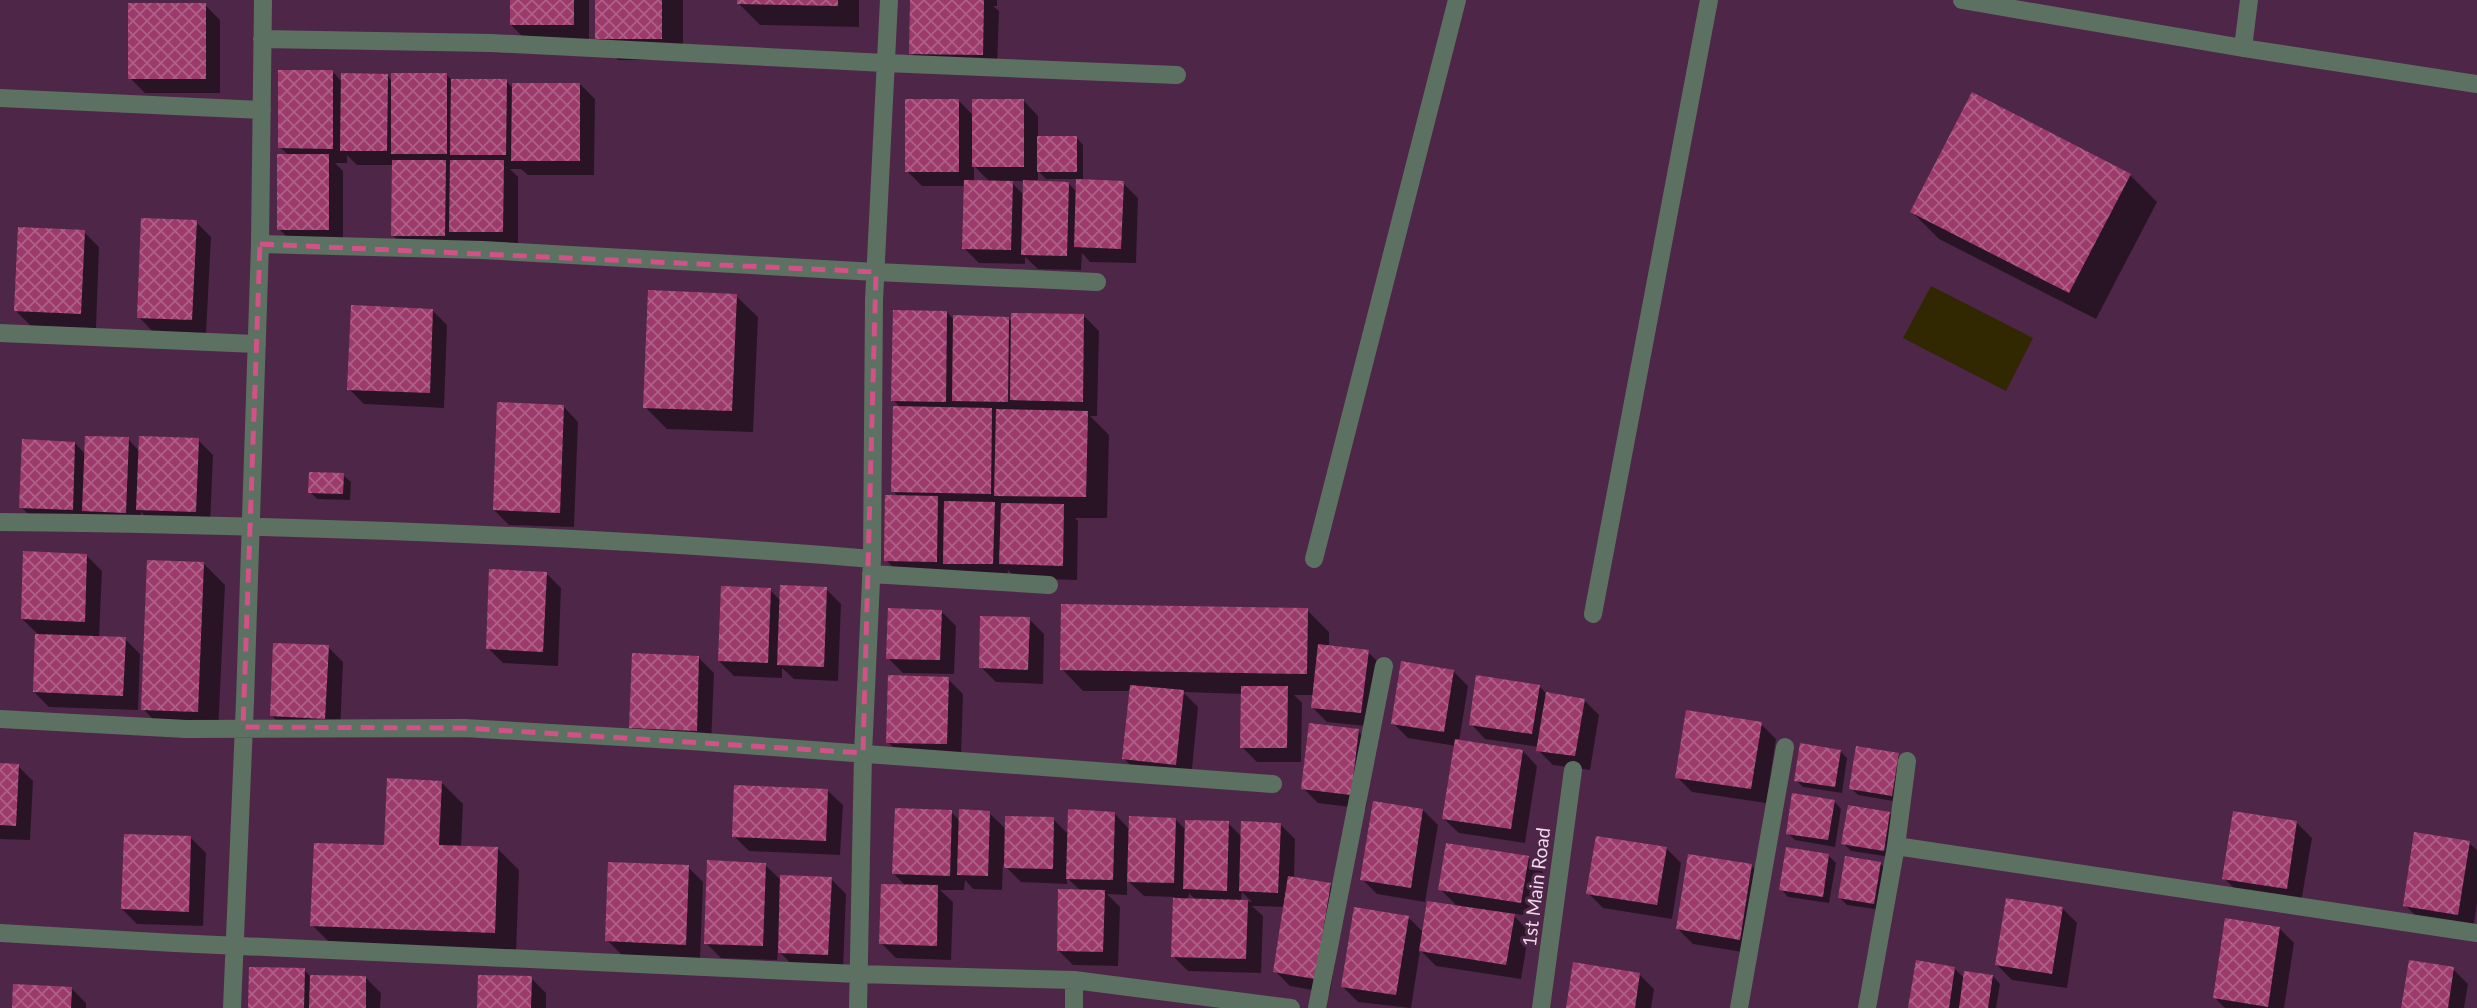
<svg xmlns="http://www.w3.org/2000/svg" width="2477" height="1008" viewBox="0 0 2477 1008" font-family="Lato,sans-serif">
<defs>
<pattern id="building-cross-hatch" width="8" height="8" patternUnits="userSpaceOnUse" patternTransform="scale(1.75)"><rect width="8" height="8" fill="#9c3b6b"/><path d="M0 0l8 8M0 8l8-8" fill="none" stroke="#af6087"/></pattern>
</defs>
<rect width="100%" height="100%" fill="#4e2748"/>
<path fill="#312701" d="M1931,286L2033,338L2006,391L1903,338Z"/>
<path fill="#0007" fill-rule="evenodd" d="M511,0H589V40H526L511,25Z
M596,0H683V60H618L596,38Z
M738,0H859V27L760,25L738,3Z
M912,0H997V6H993L999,11L997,69L925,68L911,53Z
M205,5L220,20V93H145L130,78Z
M333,72L342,82L387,75L392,81L447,75L453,81H506L513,88L580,84L595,99L594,175H528L521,169H510L518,177V246H466L460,240V250H408L393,236L394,165H357L347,155V163H335L343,171V244H294L279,229L288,155L280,147Z
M959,101L974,116L1024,101L1038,116V137H1076L1083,145V181L1123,183L1138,198L1136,263L1090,262L1082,253L1081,270L1038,269L1025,257V264L979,263L964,248L966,186H922L907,171ZM974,166L990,182H974ZM1038,171L1046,179H1077V192L1069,184L1038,183ZM1010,181H1025L1024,195Z
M2130,175L2157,202L2096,319L1939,239L1912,212Z
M196,222L211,237L206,334L153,332L139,317Z
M84,232L99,247L96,328L31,326L16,311Z
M736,296L758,317L753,432L667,429L645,407Z
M432,310L447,325L444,408L364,404L349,389Z
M947,312L955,321L1009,319L1013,323L1084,316L1099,331L1097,416H1090L1109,435L1107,518H1075L1078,521L1077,580L1016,578L1008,570L1007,578H959L951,570V576L900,575L886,560L899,497L893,491L901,408L893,400Z
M564,407L578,422L574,527L509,525L494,510Z
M128,439L140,452L198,440L213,455L210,526L153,524L141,512L140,527L99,525L87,514V524L36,522L21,507L75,443L86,455Z
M343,475L351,482L350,500L317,499L310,492Z
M87,556L102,571L99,638L125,639L140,654L138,710L49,707L34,692L40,636L22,619Z
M204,564L225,585L218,733L164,730L143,709Z
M546,573L561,588L558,666L503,663L488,648Z
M826,589L841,604L838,681L794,679L782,668V678L734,676L719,661L770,590L781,601Z
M1307,610L1329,632V647L1368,652L1383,667L1376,727L1327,722L1312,707L1314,695H1294L1302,703L1301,762H1257L1242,747L1243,694L1183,692L1198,707L1191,779L1139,773L1124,759L1131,691H1083L1062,669Z
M941,611L956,626L954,674L903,673L888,658Z
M1029,619L1044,634L1043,684L996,682L981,667Z
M328,647L343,662L340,733L287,731L272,716Z
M699,658L714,673L711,745L646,742L631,727Z
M1453,671L1468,686L1459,742L1523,751L1537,766L1525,843L1459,833L1444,819L1456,746L1408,738L1393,723Z
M948,679L963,694L961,758L903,757L888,742Z
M1539,686L1547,694L1584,700L1599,715L1590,770L1553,765L1538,750L1539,747L1485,739L1471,724Z
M1761,724L1776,739L1766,803L1692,792L1677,777Z
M1358,731L1373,745L1366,809L1318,803L1303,788Z
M1840,751L1847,758L1842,793L1803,787L1796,780Z
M1898,755L1905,762L1899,802L1858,795L1851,788Z
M0,765L18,766L33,781L30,840L0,839Z
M441,782L463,804L461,847L497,848L519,870L516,954L334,947L312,925L386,847Z
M828,791L843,805L840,855L749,851L734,836Z
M1834,801L1841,809L1835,847L1795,840L1788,833Z
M1423,810L1438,825L1425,902L1377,894L1362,879Z
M951,812L960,821L989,813L1007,830L1053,819L1069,835L1114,813L1130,830L1175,819L1186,830L1228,823L1242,837L1280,824L1295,839L1294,878L1330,884L1345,899L1330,993L1290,986L1275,971L1285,907L1252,906L1263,916L1261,973L1188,971L1173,956L1175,897L1144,896L1127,880V895L1107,894L1120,907L1118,966L1073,965L1058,950L1081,891L1067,878V884L1021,882L1003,864L1002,890L973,889L965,880L964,890H940L953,902L951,960L896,958L881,943L906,886L894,874ZM1242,892L1252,902L1241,901ZM1189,893L1196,900H1188Z
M1889,813L1897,820L1891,857L1851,851L1843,843Z
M2297,823L2312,838L2301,903L2239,893L2224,878Z
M191,838L206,853L203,926L137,924L122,909Z
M2469,843L2477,850V903L2473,929L2420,920L2405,905Z
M1666,848L1681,863L1672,919L1603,908L1588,893Z
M1829,856L1836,863L1829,903L1788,897L1781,889Z
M1528,857L1543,872L1536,917L1511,913L1529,931L1521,979L1436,966L1420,950L1411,1008L1358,1002L1343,987L1408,917L1424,933L1458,907L1440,889Z
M1880,863L1887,871L1881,910L1847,905L1840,898Z
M765,865L782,881L831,879L846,894L843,969L794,967L778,950L777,960L721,958L706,943Z
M1752,866L1766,881L1755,954L1693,944L1678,929Z
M688,867L703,882L700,959L622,955L607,940Z
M2062,908L2077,923L2067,988L2012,980L1997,965Z
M2279,928L2294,943L2284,1008H2225L2215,998Z
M1954,968L1965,979L1993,976L2000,984L1996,1008H1910Z
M2453,969L2468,984L2464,1008H2403Z
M304,970L311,977L366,978L381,993L380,1008H250Z
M1639,974L1654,989L1651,1008H1568Z
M531,978L546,993V1008H479Z
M71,988L86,1003V1008H14Z"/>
<path fill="url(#building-cross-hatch)" d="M510,0H574V25H510Z
M595,0H662V39H595Z
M737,0H838V6L737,4Z
M910,0H984L983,55L909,54Z
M128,3H206V79H128Z
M278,70H333V149L278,148Z
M341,73L388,74L387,151H340Z
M391,73H447V154H391Z
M451,79H507L506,155H450Z
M512,83H580V161H511Z
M1972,92L2131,174L2069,293L1910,212Z
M905,99H959V172H905Z
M972,99H1024V167H972Z
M1037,136H1077V172H1037Z
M277,154H329V230H277Z
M392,160H446L445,236H391Z
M450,160H504L503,232H449Z
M1076,179L1124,181L1121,249L1074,247Z
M964,180L1013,181L1011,250L962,249Z
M1023,180L1069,182L1067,256L1021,255Z
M141,218L197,220L192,320L137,318Z
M18,227L85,230L81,314L14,311Z
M648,290L737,294L732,411L643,408Z
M351,305L433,309L430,393L347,390Z
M893,310L947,311L946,402L891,401Z
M1011,313L1084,314L1083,402L1010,400Z
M953,315L1009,317L1008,402L952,401Z
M497,402L564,405L560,513L493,510Z
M893,406L992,408L991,494L891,492Z
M996,409L1088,411L1086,497L994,496Z
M85,436L129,437L126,513L82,511Z
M139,436L199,438L196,512L136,510Z
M22,439L75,442L73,510L19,508Z
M309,472L344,473L343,494L308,493Z
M885,495L938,496L937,562L884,561Z
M944,501L995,502L993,564H943Z
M1001,503L1064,504L1063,566L999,564Z
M23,551L87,554L85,622L21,619Z
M147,560L204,562L198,712L141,710Z
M489,569L547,572L543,652L486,649Z
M780,585L827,587L824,667L777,665Z
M721,586L771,588L768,663L718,661Z
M1061,604L1308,608L1307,674L1060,670Z
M888,608L942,610L940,660L886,659Z
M980,616L1030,617L1028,670L979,668Z
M35,634L126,637L123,696L33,692Z
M273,643L329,645L325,719L270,716Z
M1318,644L1369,650L1361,713L1311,708Z
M632,653L699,656L697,731L629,728Z
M1401,661L1454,670L1444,732L1391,724Z
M888,675L949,677L947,744L886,743Z
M1476,675L1540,685L1532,734L1469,725Z
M1130,685L1184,690L1176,765L1122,759Z
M1241,686H1288L1287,748H1240Z
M1546,692L1585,699L1575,756L1536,751Z
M1686,710L1762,722L1751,789L1675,778Z
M1309,723L1359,729L1351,795L1301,789Z
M1455,739L1523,750L1511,829L1442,819Z
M1800,743L1841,750L1835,787L1794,781Z
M1856,746L1899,753L1892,796L1849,789Z
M0,763L19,764L16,826L0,825Z
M387,778L442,781L439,845L498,847L495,933L310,926L314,843L384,845Z
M734,785L828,789L826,841L732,837Z
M1792,793L1835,800L1828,840L1786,834Z
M1373,801L1423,809L1411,888L1360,880Z
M1848,805L1890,812L1884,851L1841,844Z
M895,808L952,810L950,876L892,874Z
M959,809L990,811L988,876L957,875Z
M1068,809L1115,812L1113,880L1066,879Z
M2233,811L2297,821L2287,889L2222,879Z
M1005,816L1054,817L1053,869L1004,868Z
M1129,816L1176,818L1174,883L1127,882Z
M1185,820L1229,821L1227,891L1183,889Z
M1241,821L1281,823L1278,893L1239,891Z
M2414,832L2470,841L2458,915L2403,906Z
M124,834L191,836L189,912L121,909Z
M1596,836L1667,847L1657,905L1586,894Z
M1446,843L1529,856L1521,903L1438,890Z
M1786,847L1829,854L1823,897L1779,890Z
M1688,854L1752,864L1740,940L1676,929Z
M1845,856L1881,862L1874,904L1838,898Z
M707,860L766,863L763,946L704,944Z
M608,862L689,865L686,945L605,941Z
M780,875L832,877L828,955L778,953Z
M1288,876L1331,883L1315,979L1273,972Z
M881,884L938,885L937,946L879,944Z
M1058,889L1105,890L1103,952L1057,951Z
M1173,898L1248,900L1246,959L1171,957Z
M2006,898L2063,907L2052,974L1995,965Z
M1427,901L1515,914L1506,965L1419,951Z
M1354,907L1409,916L1396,995L1341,987Z
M2225,918L2280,927L2268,1007L2213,998Z
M1916,960L1955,967L1949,1008H1908Z
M2409,960L2454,967L2448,1008H2401Z
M1573,962L1640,973L1635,1008H1566Z
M249,967L305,968L304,1008H248Z
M1964,971L1993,975L1988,1008H1959Z
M310,975L366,976V1008H309Z
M478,975L532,976L531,1008H477Z
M13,984L72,987L71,1008H12Z"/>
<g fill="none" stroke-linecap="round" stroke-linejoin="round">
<path stroke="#5c7161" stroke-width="18" d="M1962,0L2243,48L2477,84
M2243,48L2249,0
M1314,559L1457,0
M1593,614L1709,0"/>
<path stroke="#5c7161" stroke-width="18" d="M262,39L491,43L885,63L1177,75
M0,98L262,110
M260,244L483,250L876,272L1097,282
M0,333L257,344
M0,522C291,525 582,535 872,559
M871,574L1049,585
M0,719L186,729L464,728L691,741L1273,784
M1896,846L1907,761
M0,933L175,943L858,974L1074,980L1291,1008
M232,1008L245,701L260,244L263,0
M858,1008L863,753L872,559L874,300L889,0
M1074,1008V980
M1317,1008L1384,666
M1541,1008L1573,770
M1739,1008L1785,747
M1867,1008L1896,846L2477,933"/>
</g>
<path fill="none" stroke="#d05286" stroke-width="5" stroke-dasharray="14 9" stroke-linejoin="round" d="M260,244L876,272L863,753L464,728L243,727Z"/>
<g text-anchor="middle" stroke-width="6" stroke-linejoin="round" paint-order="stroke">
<g font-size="19" fill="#f1d8ec" stroke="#4e2748">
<text transform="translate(1536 887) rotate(-83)" y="7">1st Main Road</text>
</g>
</g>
</svg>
